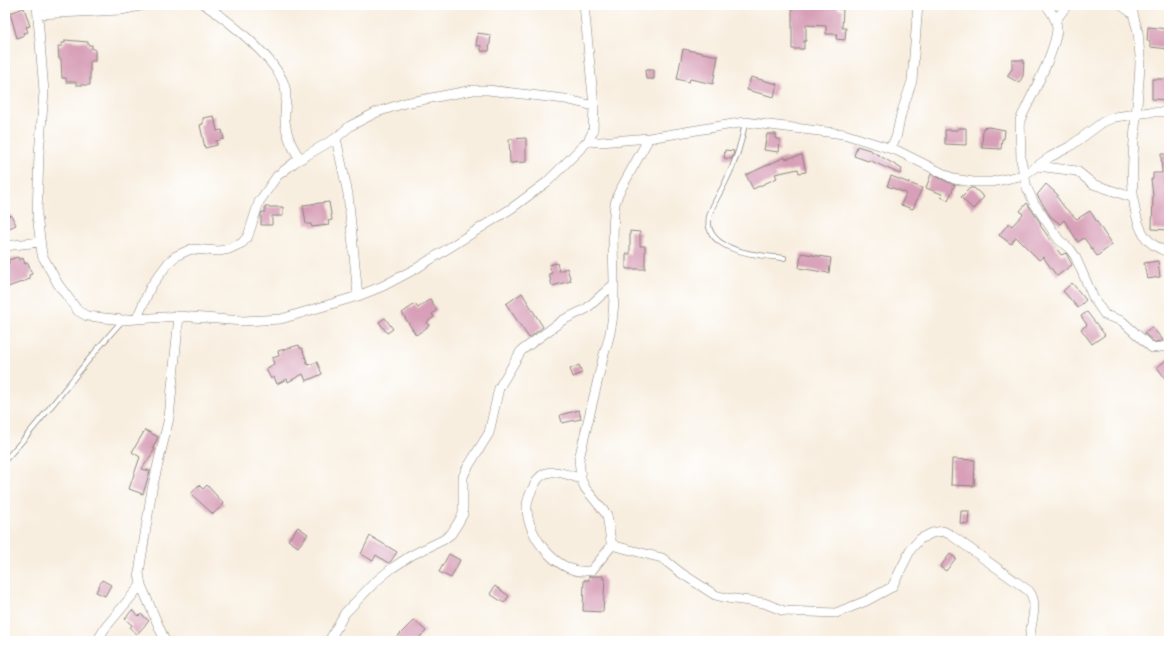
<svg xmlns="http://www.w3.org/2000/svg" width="1174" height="646" viewBox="0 0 1174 646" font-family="Itim,sans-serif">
<rect width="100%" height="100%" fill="#fff"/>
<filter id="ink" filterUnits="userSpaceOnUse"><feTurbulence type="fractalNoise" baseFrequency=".025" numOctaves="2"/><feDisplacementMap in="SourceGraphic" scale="8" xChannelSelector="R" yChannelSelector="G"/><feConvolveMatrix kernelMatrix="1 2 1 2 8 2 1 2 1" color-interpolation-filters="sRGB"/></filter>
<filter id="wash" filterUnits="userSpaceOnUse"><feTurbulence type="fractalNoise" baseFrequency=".012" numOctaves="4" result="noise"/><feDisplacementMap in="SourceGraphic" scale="16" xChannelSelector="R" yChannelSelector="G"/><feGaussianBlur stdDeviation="0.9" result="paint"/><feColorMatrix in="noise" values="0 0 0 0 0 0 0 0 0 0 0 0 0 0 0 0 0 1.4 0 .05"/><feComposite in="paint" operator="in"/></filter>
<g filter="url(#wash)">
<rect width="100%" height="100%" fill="#f8eedf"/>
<g id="blocks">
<path fill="#d8a0b8" d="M792,5H838V9H843L842,28H846L845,40L836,39L837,34H826V26L806,25V41H804V49H792Z
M24,8L30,26L26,27L28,32L23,33L24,35L17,38L10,13Z
M1148,27L1169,29V49L1150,47V41H1147Z
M478,33L491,35L489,51H481V46L476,45Z
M65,40L88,42V45H92V49H95V61H90V85H76V82H66V78H62L61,59H59L58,46H62V43H65Z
M683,49L718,56L713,84L690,79L689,82L677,79Z
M1012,60H1024L1023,76L1019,83L1007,76L1012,69Z
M645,70H654V79H646Z
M751,77L777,84L774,97L747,90Z
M1152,79H1169V100L1152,99Z
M214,116L217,131L222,130L224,139L216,141L217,145L205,148L200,125L203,124V118Z
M988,127L1005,130L1004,139H1002L1001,149L982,148L983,128Z
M958,128H966V145L945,144V130H958Z
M767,134H776V139H780L779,152L764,150Z
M526,138V162L510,163L509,139Z
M857,146L870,150L902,169L900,174L869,160L868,161L854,156Z
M725,150L734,151L732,159L724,158Z
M1161,154H1169V230L1152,229L1153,196L1151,179H1153V173H1162Z
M802,155L806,172L799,173L798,169L775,174L777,178L753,189L746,175L785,157V159Z
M931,174L955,185L948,200L941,197L942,194L926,188Z
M891,176L922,188L913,209L901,205L906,193L887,186Z
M1046,184L1058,195L1057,197L1065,208L1077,219L1090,211L1112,245L1097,256L1084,238L1078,242L1064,220L1060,224L1050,216L1037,195Z
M970,188H974L984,197L973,209L961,197Z
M329,202L332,220L328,221L329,225L312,227L311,224H306L303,205Z
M1027,203L1041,224L1040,225L1061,255L1066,253L1072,265L1057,276L1043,257L1039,260L1016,237L1011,244L999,235L1009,223L1012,226L1023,214L1020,211Z
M265,207H283V216H272V225H261V215L262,212H265Z
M11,215L16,225L5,230V217Z
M630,231L640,232V246H645V269H626V254H630Z
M801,253L831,258L829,273L799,268Z
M18,257L19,260L23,258L25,264L28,263L32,274L29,275L30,279L8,287L5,278V264L9,263L8,260Z
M1158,261L1160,277L1147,279L1144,263Z
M557,263L559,271L567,268L571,281L552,286L549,274L552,273L549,265Z
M1072,283L1086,300L1078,308L1063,291Z
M522,293L543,327L529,338L506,304Z
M430,299L437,310L432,314L434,317L427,322L429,326L416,335L402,313L415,304L418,308Z
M1087,312L1105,335L1092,344L1081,329L1087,325L1081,316Z
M385,318L393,329L387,333L379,322Z
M1152,327L1163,340L1162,341L1154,342L1144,333Z
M299,345L300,348H302L308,365L317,362L322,374L306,381L303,374L288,382L287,379L277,384L274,377L271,379L266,369L274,364L272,358L279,356L278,351Z
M1169,358V384L1157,367Z
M579,365L582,373L573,377L570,369Z
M579,410L581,419L562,423L560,415Z
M145,430L158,437L153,448L155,449L142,469L150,471L143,494L129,489L140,457L132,452Z
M952,459L975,460L974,486L951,485Z
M199,485L203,489L207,485L224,504L213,514L191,494Z
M961,511H969L968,524L960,523Z
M298,527L308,534L298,547L288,540Z
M370,536L397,552L391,561L388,563L376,555L373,561L361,554Z
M449,554L460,560L451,578L439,572Z
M950,554L956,558L946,571L940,567Z
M589,576H603V579H605L603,612L583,611L584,580H589Z
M102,580L111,585L105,596L96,592Z
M495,586L509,596L504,603L490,594Z
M132,610L139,616L141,614L149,621L137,634L130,628L132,625L125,619Z
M414,620L426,631L416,641H393Z"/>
</g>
</g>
<g filter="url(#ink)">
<use href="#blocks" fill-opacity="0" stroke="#8a857e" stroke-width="1"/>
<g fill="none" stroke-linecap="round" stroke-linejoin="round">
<g stroke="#8a857e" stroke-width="6">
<path id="service" d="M745,122C742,144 735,163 725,183C720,193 712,205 709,217C703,252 762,256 784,258
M5,460C47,416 81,365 123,320"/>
</g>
<g stroke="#8a857e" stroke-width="10">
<path id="minor" d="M37,5L44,92L39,154L37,215L42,255L58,284L78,311L87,316L123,320L179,316L243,321L281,319L358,296L383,286L417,268L512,208L547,182L588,141L593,131L594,106L584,5
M205,5C228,20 274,57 284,84C288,93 285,104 285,114C284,129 291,148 301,159
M1046,5C1051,11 1056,19 1057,27C1057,49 1030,99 1020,120L1021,160L1027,188L1034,203L1059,240L1070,249L1075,256L1094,299L1105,315L1122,321L1152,348L1169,346
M1121,5L1132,13
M1132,5C1132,15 1136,23 1138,32C1139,40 1139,48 1140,56C1141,102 1120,197 1144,235C1149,243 1160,250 1169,252
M38,14L121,10L145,5
M1056,20L1067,5
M336,138L348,194L358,296
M649,138L618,194L615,204C608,256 623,302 604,354L579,459L581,479L585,488L607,515L611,542L615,546L662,558L681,573L715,595L727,598L764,603L784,611L836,613L866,601L892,587L911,549L920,539L932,533L943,531L951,535L1029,591C1040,605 1029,625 1030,641
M588,141L600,142L649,138L745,122L844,134L898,151L954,179L973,182H992L1024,175L1050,157L1069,147L1103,122L1115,117L1150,112H1169
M890,148L896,138L901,114L912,81L918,5
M1037,166L1077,171L1093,184L1134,198
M5,246L40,242
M137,318L151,286L169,262L176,256L191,249L219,251L229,249L242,243L248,236L259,202L277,176L295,162L336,138L350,126L377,112L405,103L473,90H488L565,99L594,106
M581,479C572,476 561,471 551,472C543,473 538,477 535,484C531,491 527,499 527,507C526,536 561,579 592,570L613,544
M97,641L105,628L141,585
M165,641L141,585L139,573L152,489L169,418L179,316
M329,641L345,613L374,583L392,568L412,555L443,540L451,534L458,523L463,514V477L466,470L489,433L499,388L521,351L563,320L586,309L614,284"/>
</g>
<use href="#service" stroke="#fff" stroke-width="4.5"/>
<use href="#minor" stroke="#fff" stroke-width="9"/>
</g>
</g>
<rect width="1174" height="646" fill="none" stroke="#fff" stroke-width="20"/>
</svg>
